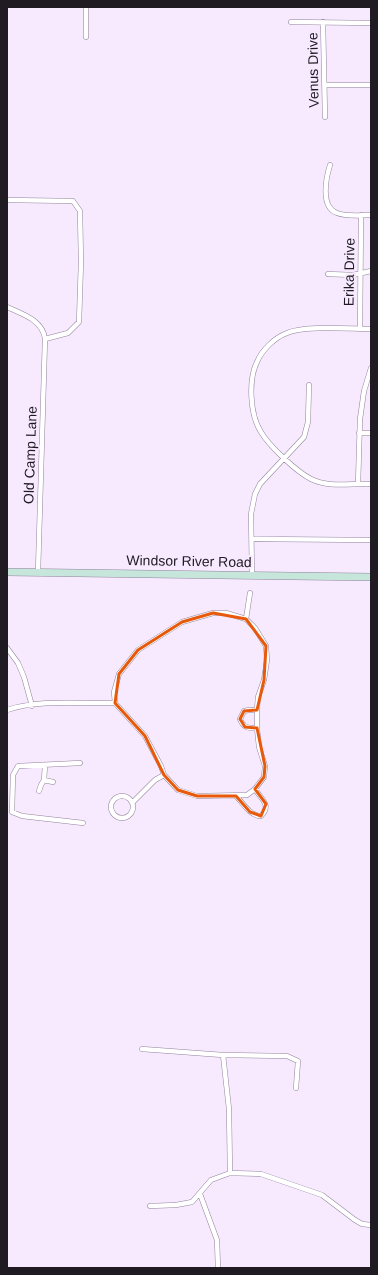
<svg xmlns="http://www.w3.org/2000/svg" width="378" height="1275" viewBox="0 0 378 1275" font-family="Arial,sans-serif">
<rect width="100%" height="100%" fill="#f7eaff"/>
<g fill="none" stroke-linecap="round" stroke-linejoin="round">
<g stroke="#92849b" stroke-width="5.5">
<path id="street" d="M86,7V37
M291,22L371,23
M323,22L325,117
M325,85H371
M330,165C326,178 320,207 337,213C347,217 361,215 371,215
M7,200L73,201L80,211L81,262L79,322L68,333L45,339L38,572
M328,274L353,275L371,271
M7,307C22,314 43,320 45,339
M360,329L361,215
M371,329C350,329 304,325 287,333C274,338 262,350 257,362C248,380 250,415 261,432C269,446 297,472 311,479C329,488 351,483 371,484
M359,433H371
M358,484L360,419L364,391L371,368
M252,539L371,540
M252,576L251,514L255,494L260,484L304,437L308,422L309,385
M246,619L250,593
M7,648L18,663L24,677L32,706
M7,710C39,699 81,704 115,703L114,692L119,674L138,650L182,622L213,613H226L246,619L255,628L266,646L267,660L264,680L258,697L257,710V728L259,747L265,766L264,777L255,789L247,795L197,796L178,790L164,775L161,766L145,736L115,703
M257,728C248,729 243,727 240,719L244,711L249,710H257
M80,763L18,766L13,775L12,812L22,816L83,823
M45,766L44,780L53,782
M39,791L41,785L44,780
M236,796C243,803 250,816 261,816C272,805 261,799 255,789
M111 807a11 11 0 1 1 22 0a11 11 0 1 1-22 0Z
M132,803L155,780L164,775
M142,1049L223,1055L229,1109L230,1173
M223,1055L287,1056L298,1061L296,1088
M200,1194L217,1240L218,1268
M150,1206L176,1205L192,1202L211,1180L230,1173L261,1174L322,1195L355,1220L362,1224L371,1225"/>
</g>
<g stroke="#92849b" stroke-width="8">
<path id="secondary" d="M7,572L371,577"/>
</g>
<use href="#street" stroke="#fff" stroke-width="4.5"/>
<use href="#secondary" stroke="#c6e5db" stroke-width="7"/>
</g>
<path fill="none" stroke="#e8590c" stroke-width="3" stroke-linejoin="round" d="M213,613L246,619L266,646L264,680L257,710L244,711L240,719L245,727L257,728L265,766L264,777L255,789L266,804L261,816L250,812L236,796H197L178,790L164,775L145,736L115,703L119,674L138,650L182,622Z"/>
<g text-anchor="middle" stroke-width="4" stroke-linejoin="round" paint-order="stroke">
<g font-size="14" fill="#201a23" stroke="#f7eaff">
<text transform="translate(313 70) rotate(-91)" y="5">Venus Drive</text>
<text transform="translate(349 272) rotate(-89)" y="5">Erika Drive</text>
<text transform="translate(30 455) rotate(-88)" y="5">Old Camp Lane</text>
<text transform="translate(189 561) rotate(1)" y="5">Windsor River Road</text>
</g>
</g>
<rect width="378" height="1275" fill="none" stroke="#201a23" stroke-width="16"/>
</svg>
